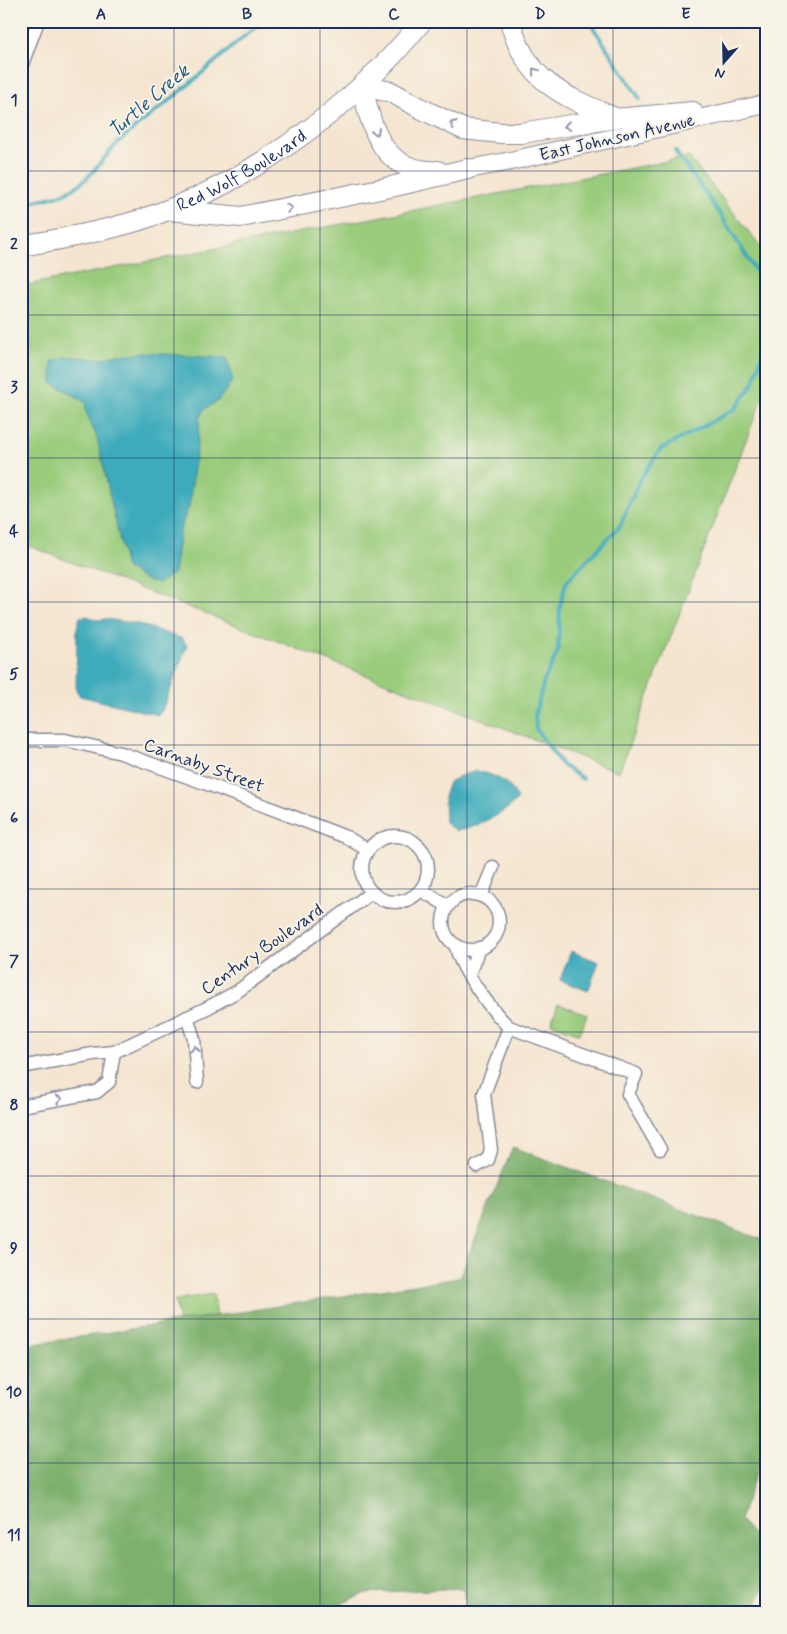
<svg xmlns="http://www.w3.org/2000/svg" width="787" height="1634" viewBox="0 0 787 1634" font-family="Mynerve,sans-serif">
<rect width="100%" height="100%" fill="#f7f3e8"/>
<filter id="ink" filterUnits="userSpaceOnUse"><feTurbulence type="fractalNoise" baseFrequency=".02" numOctaves="2"/><feDisplacementMap in="SourceGraphic" scale="10" xChannelSelector="R" yChannelSelector="G"/><feConvolveMatrix kernelMatrix="1 2 1 2 8 2 1 2 1" color-interpolation-filters="sRGB"/></filter>
<filter id="wash" filterUnits="userSpaceOnUse"><feTurbulence type="fractalNoise" baseFrequency=".0096" numOctaves="4" result="noise"/><feDisplacementMap in="SourceGraphic" scale="20" xChannelSelector="R" yChannelSelector="G"/><feGaussianBlur stdDeviation="1.12" result="paint"/><feColorMatrix in="noise" values="0 0 0 0 0 0 0 0 0 0 0 0 0 0 0 0 0 1.4 0 .05"/><feComposite in="paint" operator="in"/></filter>
<g filter="url(#wash)">
<rect width="100%" height="100%" fill="#f5e5d0"/>
<path fill="#9acc7c" stroke="#5a7e6d" d="M689,157L766,253V388L619,772L21,543V286Z
M558,1004L587,1014L580,1034L551,1023Z
M213,1294L217,1316L179,1322L175,1300Z"/>
<path fill="#7bb06c" stroke="#4b7065" d="M513,1147L766,1241V1444L740,1520L766,1548V1581L753,1613H467L464,1588L366,1593L334,1607L331,1613H21V1346L459,1278Z"/>
<path fill="#3cabbb" stroke="#2c6d8c" d="M144,353L227,357L233,381L217,402L204,409L200,417L199,430L189,506L180,530L174,573L159,583L149,582L126,568L97,438L85,409L86,404C82,398 60,388 52,383V362L66,356L101,359L118,355Z
M87,616L97,620L106,619L139,624L183,639L187,646L162,711L158,715L80,696L76,690L77,627L80,617Z
M477,771C495,775 510,781 518,799C506,813 474,829 456,831L445,823L444,797L449,782L462,775Z
M571,951L599,962L588,991L560,980Z"/>
<g fill="none" stroke-linecap="round" stroke-linejoin="round">
<path stroke="#3cabbb" stroke-width="4" d="M589,21L640,99
M675,151L718,211L766,287
M21,204C38,200 57,198 72,189C95,176 104,154 123,138C140,123 158,110 176,95C205,71 233,45 263,21
M583,779L562,765L536,729L535,715L544,681L558,651L560,606L566,582L620,526L640,479L661,449L735,409L753,384L766,343"/>
</g>
</g>
<g filter="url(#ink)">
<g fill="none" stroke-linecap="round" stroke-linejoin="round">
<g stroke="#888a97" stroke-width="15">
<path id="minor" d="M21,67L38,21
M21,740H65L121,753L202,782L346,837L368,850
M362 869a33 33 0 1 1 66 0a33 33 0 1 1-66 0Z
M421,890L448,906
M443 922a28 28 0 1 1 56 0a28 28 0 1 1-56 0Z
M481,896L493,867
M456,945C458,967 493,1012 509,1027L636,1074L628,1094L660,1149
M469,974L479,948
M187,1017L194,1039L197,1082
M21,1067L93,1054L114,1052L207,1008L238,991L372,892
M21,1106L97,1092L109,1082L114,1052
M477,1166L488,1160L491,1150L484,1094L509,1027"/>
</g>
<g stroke="#888a97" stroke-width="20">
<path id="secondary" d="M615,118L693,111
M468,169L506,162L766,104"/>
</g>
<g stroke="#888a97" stroke-width="22">
<g id="trunk">
<path d="M510,21C526,82 563,96 615,118"/>
<path d="M362,86L391,92L424,110L463,129L501,133H521L615,118"/>
<path d="M362,86C372,130 383,174 438,171"/>
<path d="M170,210L241,217L395,186L468,169"/>
<path id="s1" d="M21,246C61,239 101,232 140,220C246,185 352,109 422,21"/>
</g>
</g>
<use href="#minor" stroke="#fff" stroke-width="12"/>
<use href="#secondary" stroke="#fff" stroke-width="18"/>
<use href="#trunk" stroke="#fff" stroke-width="20"/>
</g>
<defs><path id="oneway-chevron" d="M-2-3.5L2.5 0L-2 3.5" fill="none" stroke-width="1.6" stroke-linecap="round" stroke-linejoin="round" transform="scale(1.25)"/></defs>
<g stroke="#8d97ae">
<use href="#oneway-chevron" transform="translate(535 71) rotate(-129)"/>
<use href="#oneway-chevron" transform="translate(453 124) rotate(-155)"/>
<use href="#oneway-chevron" transform="translate(567 126) rotate(171)"/>
<use href="#oneway-chevron" transform="translate(376 132) rotate(68)"/>
<use href="#oneway-chevron" transform="translate(289 208) rotate(-11)"/>
<use href="#oneway-chevron" transform="translate(195 1049) rotate(-93)"/>
<use href="#oneway-chevron" transform="translate(59 1099) rotate(-11)"/>
</g>
</g>
<path fill="none" stroke="#1b2f5e" stroke-width="1" stroke-opacity="0.55" d="M174,21V1613M320,21V1613M467,21V1613M613,21V1613M21,171H766M21,315H766M21,458H766M21,602H766M21,745H766M21,889H766M21,1032H766M21,1176H766M21,1319H766M21,1463H766"/>
<g text-anchor="middle" stroke-width="4" stroke-linejoin="round" paint-order="stroke">
<g font-size="18" fill="#1b2f5e" stroke="#f7f3e8">
<text transform="translate(617 137) rotate(-13)" y="6">East Johnson Avenue</text>
<text dy="6" stroke="none"><textPath href="#s1" startOffset="235">Red Wolf Boulevard</textPath></text>
<text transform="translate(204 765) rotate(20)" y="6">Carnaby Street</text>
<text transform="translate(262 949) rotate(-35)" y="6">Century Boulevard</text>
</g>
<g font-size="19" font-style="italic" fill="#275a7f" stroke="#f7f3e8">
<text transform="translate(148 100) rotate(-41)" y="7">Turtle Creek</text>
</g>
</g>
<rect width="787" height="1634" fill="none" stroke="#f7f3e8" stroke-width="55"/>
<g transform="translate(724 62) rotate(200)" stroke="#f7f3e8" stroke-width="4" paint-order="stroke">
<path d="M0-4L9 19L0 12L-9 19Z" fill="#1b2f5e"/>
<text y="-8" font-size="14" font-weight="bold" text-anchor="middle" fill="#1b2f5e">N</text>
</g>
<rect x="28" y="28" width="732" height="1578" fill="none" stroke="#1b2f5e" stroke-width="2"/>
<g font-size="16" text-anchor="middle" font-weight="bold" fill="#1b2f5e">
<text x="101" y="19">A</text>
<text x="247" y="19">B</text>
<text x="394" y="19">C</text>
<text x="540" y="19">D</text>
<text x="686" y="19">E</text>
<text x="14" y="105">1</text>
<text x="14" y="249">2</text>
<text x="14" y="392">3</text>
<text x="14" y="536">4</text>
<text x="14" y="679">5</text>
<text x="14" y="823">6</text>
<text x="14" y="966">7</text>
<text x="14" y="1110">8</text>
<text x="14" y="1253">9</text>
<text x="14" y="1397">10</text>
<text x="14" y="1540">11</text>
</g>
</svg>
